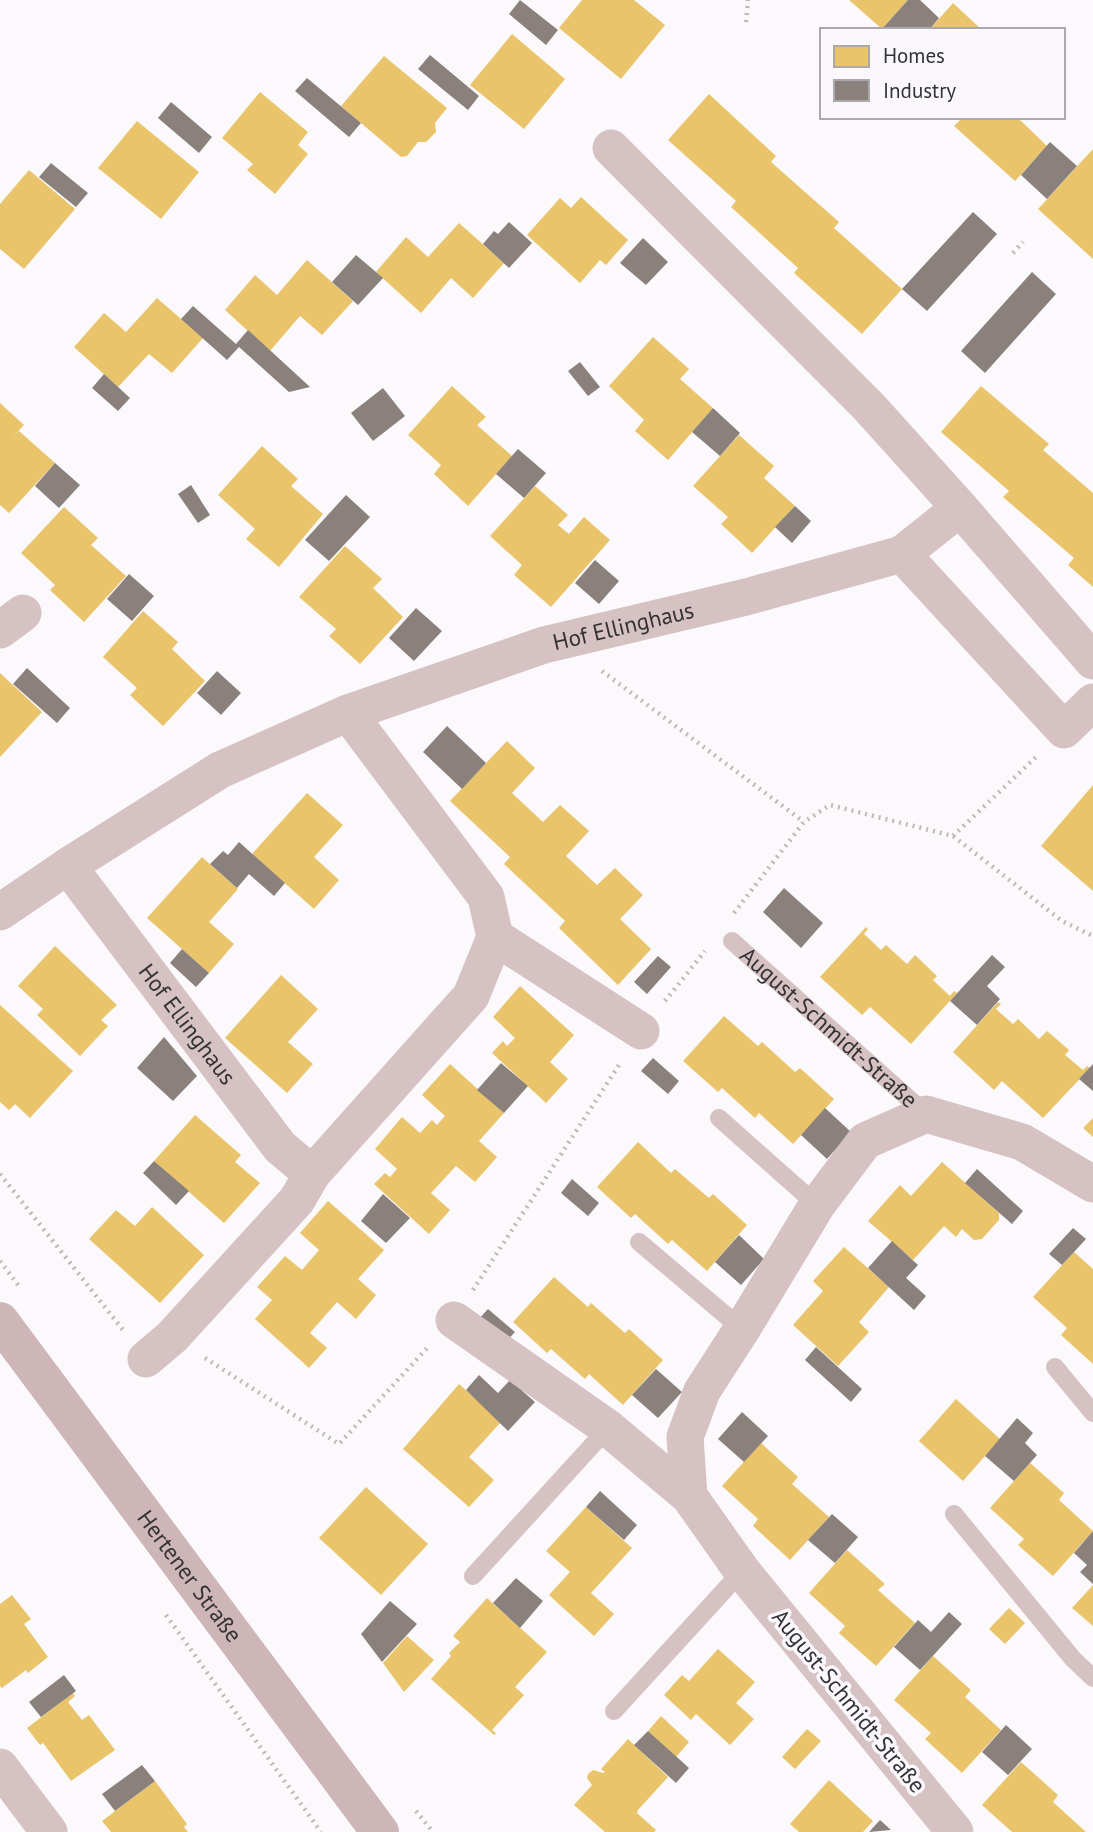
<svg xmlns="http://www.w3.org/2000/svg" width="1093" height="1832" viewBox="0 0 1093 1832" font-family="'PT Sans',sans-serif">
<rect width="100%" height="100%" fill="#fbf9fc"/>
<path fill="#e9c46a" d="M582,0H634L665,25L621,79L559,28Z
M849,0H908L882,29Z
M953,3L982,30H929Z
M512,34L565,79L524,129L470,85Z
M384,56L447,108L435,123L436,132L426,142H418L407,156L401,157L341,106Z
M260,92L308,132L298,145L308,154L275,194L247,170L253,164L222,138Z
M709,94L776,156L771,162L839,222L834,228L902,289L862,334L794,273L798,268L731,207L736,201L668,140Z
M957,117H1017L1047,146L1015,181L954,126L960,120Z
M137,121L199,172L161,219L98,168Z
M1093,149V259L1038,209Z
M29,170L75,209L24,269L0,249V204Z
M581,197L628,240L606,265L600,260L580,283L527,235L560,198L571,208Z
M459,223L504,263L473,298L451,278L421,313L376,272L406,237L428,257Z
M307,260L353,301L322,335L300,316L270,351L225,310L255,275L277,295Z
M157,298L203,338L172,373L149,354L118,387L74,347L104,313L126,332Z
M653,337L689,369L680,379L713,408L668,460L635,431L644,420L609,386Z
M452,386L486,417L477,425L512,456L468,506L434,474L441,465L408,435Z
M981,386L1049,444L1043,450L1093,493V587L1068,565L1074,558L1003,497L1009,491L941,432Z
M0,403L24,425L11,439L19,431L55,463L9,513L0,505Z
M739,435L774,466L764,478L795,506L752,553L721,524L728,517L693,486Z
M262,446L298,479L291,486L323,514L279,567L246,539L255,529L218,495Z
M535,486L568,515L558,525L569,534L584,517L610,540L551,607L514,575L522,565L490,536Z
M64,507L98,538L91,545L126,576L84,622L50,590L55,585L21,553Z
M345,546L382,579L373,588L403,617L360,664L329,636L336,629L299,597Z
M143,611L178,642L172,649L205,681L163,726L130,695L137,688L103,657Z
M0,673L42,712L0,757Z
M507,741L535,768L512,793L543,822L560,805L589,831L566,856L597,885L615,868L643,895L620,919L651,949L618,985L559,928L565,921L504,864L510,857L450,801Z
M1093,785V891L1041,846Z
M307,793L343,825L314,857L339,880L314,909L252,854Z
M202,857L238,889L209,922L234,944L209,973L147,918Z
M866,927L868,929L864,934L881,950L886,945L907,964L915,955L937,976L933,980L950,996L954,991L957,993L911,1044L870,1007L862,1015L820,977Z
M55,946L117,1005L101,1020L108,1026L80,1056L37,1015L43,1009L18,986Z
M281,975L318,1009L288,1042L313,1064L287,1093L225,1038Z
M520,986L574,1035L550,1062L568,1079L546,1103L492,1053L503,1041L507,1046L515,1038L493,1017Z
M998,1002L1001,1004L996,1009L1013,1024L1018,1019L1039,1039L1047,1031L1069,1050L1065,1055L1083,1070L1087,1066L1090,1068L1043,1118L1002,1081L994,1090L953,1052Z
M0,1005L73,1071L30,1118L15,1104L9,1110L0,1102Z
M724,1016L758,1046L762,1042L795,1072L800,1068L834,1099L793,1144L759,1113L755,1118L722,1088L718,1092L683,1061Z
M450,1064L504,1113L479,1141L497,1157L475,1182L456,1166L431,1193L450,1210L429,1234L374,1184L385,1173L390,1177L397,1169L375,1149L402,1117L420,1133L432,1120L437,1125L445,1116L422,1095Z
M195,1115L241,1155L235,1162L260,1183L224,1223L154,1161Z
M1093,1118V1137L1083,1128Z
M638,1142L671,1173L675,1169L709,1198L713,1194L747,1225L707,1271L672,1240L668,1244L635,1214L631,1218L597,1187Z
M942,1162L999,1213V1220L982,1239L974,1240L962,1229L956,1237L944,1226L913,1260L868,1221L900,1185L911,1196Z
M328,1201L384,1250L358,1279L376,1295L356,1319L337,1302L310,1333L327,1348L309,1368L255,1319L272,1300L257,1287L285,1256L302,1270L319,1250L300,1233Z
M152,1207L204,1255L160,1303L89,1239L116,1210L135,1226Z
M844,1247L889,1287L859,1322L869,1332L838,1366L793,1325L823,1291L813,1281Z
M1074,1252L1093,1269V1364L1061,1335L1067,1328L1033,1297Z
M554,1277L588,1307L591,1303L625,1333L629,1329L663,1360L623,1405L589,1374L585,1379L551,1349L547,1353L513,1322Z
M459,1384L501,1422L469,1457L494,1480L469,1507L403,1449Z
M956,1399L1000,1439L963,1481L919,1441Z
M761,1443L798,1477L792,1484L829,1517L790,1560L753,1526L758,1519L722,1486Z
M1030,1463L1064,1493L1059,1500L1093,1531L1053,1576L1018,1545L1024,1539L990,1508Z
M366,1487L428,1544L381,1595L319,1538Z
M586,1507L632,1548L591,1593L614,1614L594,1636L549,1595L570,1572L546,1551Z
M847,1550L885,1584L878,1590L915,1623L876,1666L839,1633L845,1626L809,1593Z
M1093,1585V1626L1072,1608Z
M12,1595L31,1619L24,1624L48,1657L28,1673L26,1670L2,1688L0,1686V1604Z
M487,1598L547,1652L515,1687L524,1695L492,1730L496,1733L494,1735L431,1679L451,1656L449,1653L460,1642L453,1636Z
M1009,1608L1025,1623L1005,1644L989,1629Z
M407,1636L434,1660L404,1692L383,1663Z
M718,1649L755,1682L736,1703L754,1719L730,1745L696,1714L691,1720L664,1695L682,1675L689,1681Z
M933,1656L971,1690L965,1697L1001,1730L962,1773L925,1739L931,1733L894,1700Z
M73,1693L75,1696L68,1702L82,1720L89,1715L115,1750L71,1781L43,1743L40,1745L27,1728Z
M661,1716L689,1742L676,1757L648,1731Z
M807,1729L821,1741L795,1769L782,1757Z
M628,1739L668,1777L638,1810L637,1813L656,1830L654,1832H605L574,1805L592,1785L587,1778L588,1774L593,1770L603,1773L605,1772L601,1769Z
M1021,1762L1058,1795L1053,1802L1086,1832H1012L982,1805Z
M829,1780L873,1821L863,1832H799L790,1824Z
M155,1781L187,1824L184,1827L188,1832H111L102,1821Z"/>
<path fill="#8a817c" d="M520,0L558,30L546,45L509,14Z
M908,0H920L939,18L929,30H881Z
M430,55L479,96L468,110L418,69Z
M307,78L361,123L349,137L295,91Z
M171,102L212,137L199,153L158,118Z
M1050,142L1077,166L1047,199L1021,175Z
M51,163L88,193L76,207L39,177Z
M973,212L997,234L927,311L902,289Z
M509,222L532,243L509,268L483,244L494,231L498,234Z
M643,238L668,262L646,285L620,263Z
M356,255L383,278L358,305L332,282Z
M1032,272L1056,294L985,373L961,351Z
M193,306L236,344L248,330L310,387L289,392L239,347L227,360L181,319Z
M580,362L600,387L588,396L568,371Z
M104,374L130,398L118,411L92,388Z
M383,388L405,416L373,441L351,413Z
M713,408L740,433L720,456L692,432Z
M518,449L546,473L524,498L496,474Z
M55,463L80,485L59,508L35,486Z
M191,485L210,515L198,523L178,494Z
M346,495L370,517L329,561L305,540Z
M795,506L811,521L792,543L775,527Z
M595,560L619,581L599,604L575,583Z
M129,574L154,596L132,621L107,599Z
M416,608L442,631L414,661L389,638Z
M27,668L70,708L57,723L13,684Z
M217,671L241,693L221,715L197,693Z
M447,726L486,763L462,789L423,752Z
M239,842L285,883L274,896L249,874L237,888L210,864L223,851L228,855Z
M784,888L823,923L801,948L763,912Z
M182,949L209,973L196,987L170,963Z
M992,955L1005,967L987,986L1000,999L977,1025L950,1001Z
M658,956L671,967L647,994L634,982Z
M164,1037L197,1076L173,1101L137,1068Z
M653,1058L679,1081L668,1094L641,1071Z
M501,1063L528,1086L504,1113L477,1090Z
M1093,1064V1091L1079,1079Z
M825,1108L851,1132L827,1159L801,1135Z
M154,1161L189,1191L176,1205L143,1173Z
M977,1169L1023,1211L1012,1224L965,1183Z
M572,1179L599,1203L588,1216L561,1193Z
M383,1194L410,1218L386,1243L361,1221Z
M1073,1228L1086,1239L1062,1265L1049,1254Z
M739,1235L764,1259L741,1285L715,1262Z
M892,1241L918,1265L906,1278L926,1296L914,1310L868,1268Z
M488,1309L515,1332L503,1345L477,1321Z
M816,1347L862,1389L851,1402L805,1360Z
M656,1369L682,1392L658,1418L632,1395Z
M479,1375L498,1393L510,1380L535,1402L508,1431L466,1390Z
M742,1412L768,1436L744,1462L718,1439Z
M1017,1418L1033,1433L1025,1443L1037,1455L1014,1481L985,1456Z
M600,1491L637,1525L624,1540L586,1507Z
M832,1514L858,1537L835,1563L808,1540Z
M1093,1531V1584L1080,1572L1087,1565L1074,1553Z
M516,1578L543,1601L520,1628L493,1603Z
M390,1601L417,1624L382,1662L361,1634Z
M949,1612L962,1624L920,1670L894,1647L918,1620L931,1632Z
M64,1675L76,1691L41,1717L29,1702Z
M1006,1725L1032,1749L1008,1775L982,1752Z
M648,1731L689,1768L676,1783L634,1745Z
M142,1765L155,1781L115,1811L102,1794Z
M880,1820L891,1830L869,1832Z"/>
<g fill="none" stroke-linecap="round" stroke-linejoin="round">
<path stroke="#c3b6b7" stroke-width="4.5" stroke-dasharray="2 5" stroke-linecap="butt" d="M746,22L748,0
M1013,253L1023,242
M602,671L804,822
M953,836L1036,757
M734,913L804,822L830,805L953,836L1062,921L1093,936
M665,1001L705,951
M0,1174L123,1330
M0,1261L18,1285
M473,1290L621,1062
M205,1358L339,1444L429,1346
M166,1615L321,1832
M416,1811L433,1832"/>
<g stroke="#d6c1c3" stroke-width="18">
<path id="s1" d="M732,941L926,1114"/>
<path d="M719,1118L817,1205"/>
<path d="M639,1242L742,1329"/>
<path d="M1055,1367L1093,1413"/>
<path d="M954,1514L1073,1659L1093,1678"/>
<path d="M473,1576L608,1428"/>
<path d="M614,1711L742,1571"/>
</g>
<g stroke="#d6c1c3" stroke-width="37">
<path d="M611,148L870,408L960,508"/>
<path d="M902,554L1064,730L1093,702"/>
<path d="M0,630L23,613"/>
<path id="s2" d="M68,866L280,1147L312,1174L471,996L495,937L486,897L348,713"/>
<path id="s3" d="M0,912L68,866L220,770L348,713L544,645L746,597L902,554L960,508L1093,661"/>
<path d="M495,937L641,1031"/>
<path d="M454,1320L608,1428L689,1496"/>
<path d="M146,1359L172,1337L297,1200L312,1174"/>
<path d="M0,1767L49,1832"/>
<path d="M955,1832L742,1571L689,1496L685,1437L702,1391L742,1329L817,1205L865,1141L926,1114L1022,1142L1093,1184"/>
</g>
<path stroke="#ceb5b8" stroke-width="38" id="s4" d="M0,1321L380,1832"/>
</g>
<g text-anchor="middle" stroke-width="7" stroke-linejoin="round" paint-order="stroke">
<g font-size="23" fill="#333234" stroke="#fbf8fd">
<text dy="8" stroke="none"><textPath href="#s3" startOffset="691">Hof Ellinghaus</textPath></text>
<text dy="8" stroke="none"><textPath href="#s2" startOffset="198">Hof Ellinghaus</textPath></text>
<text dy="8" stroke="none"><textPath href="#s1" startOffset="130">August-Schmidt-Straße</textPath></text>
<text dy="8" stroke="none"><textPath href="#s4" startOffset="318">Hertener Straße</textPath></text>
<text transform="translate(849 1701) rotate(51)" y="8">August-Schmidt-Straße</text>
</g>
</g>
<rect x="820" y="28" width="245" height="91" fill="#fbf8fd" stroke="#aba9ad" stroke-width="2"/>
<rect x="834" y="46" width="35" height="21" fill="#e9c46a" stroke="#aba9ad" stroke-width="2"/>
<text x="883" y="63" font-size="21" fill="#333234">Homes</text>
<rect x="834" y="80" width="35" height="21" fill="#8a817c" stroke="#aba9ad" stroke-width="2"/>
<text x="883" y="98" font-size="21" fill="#333234">Industry</text>
</svg>
